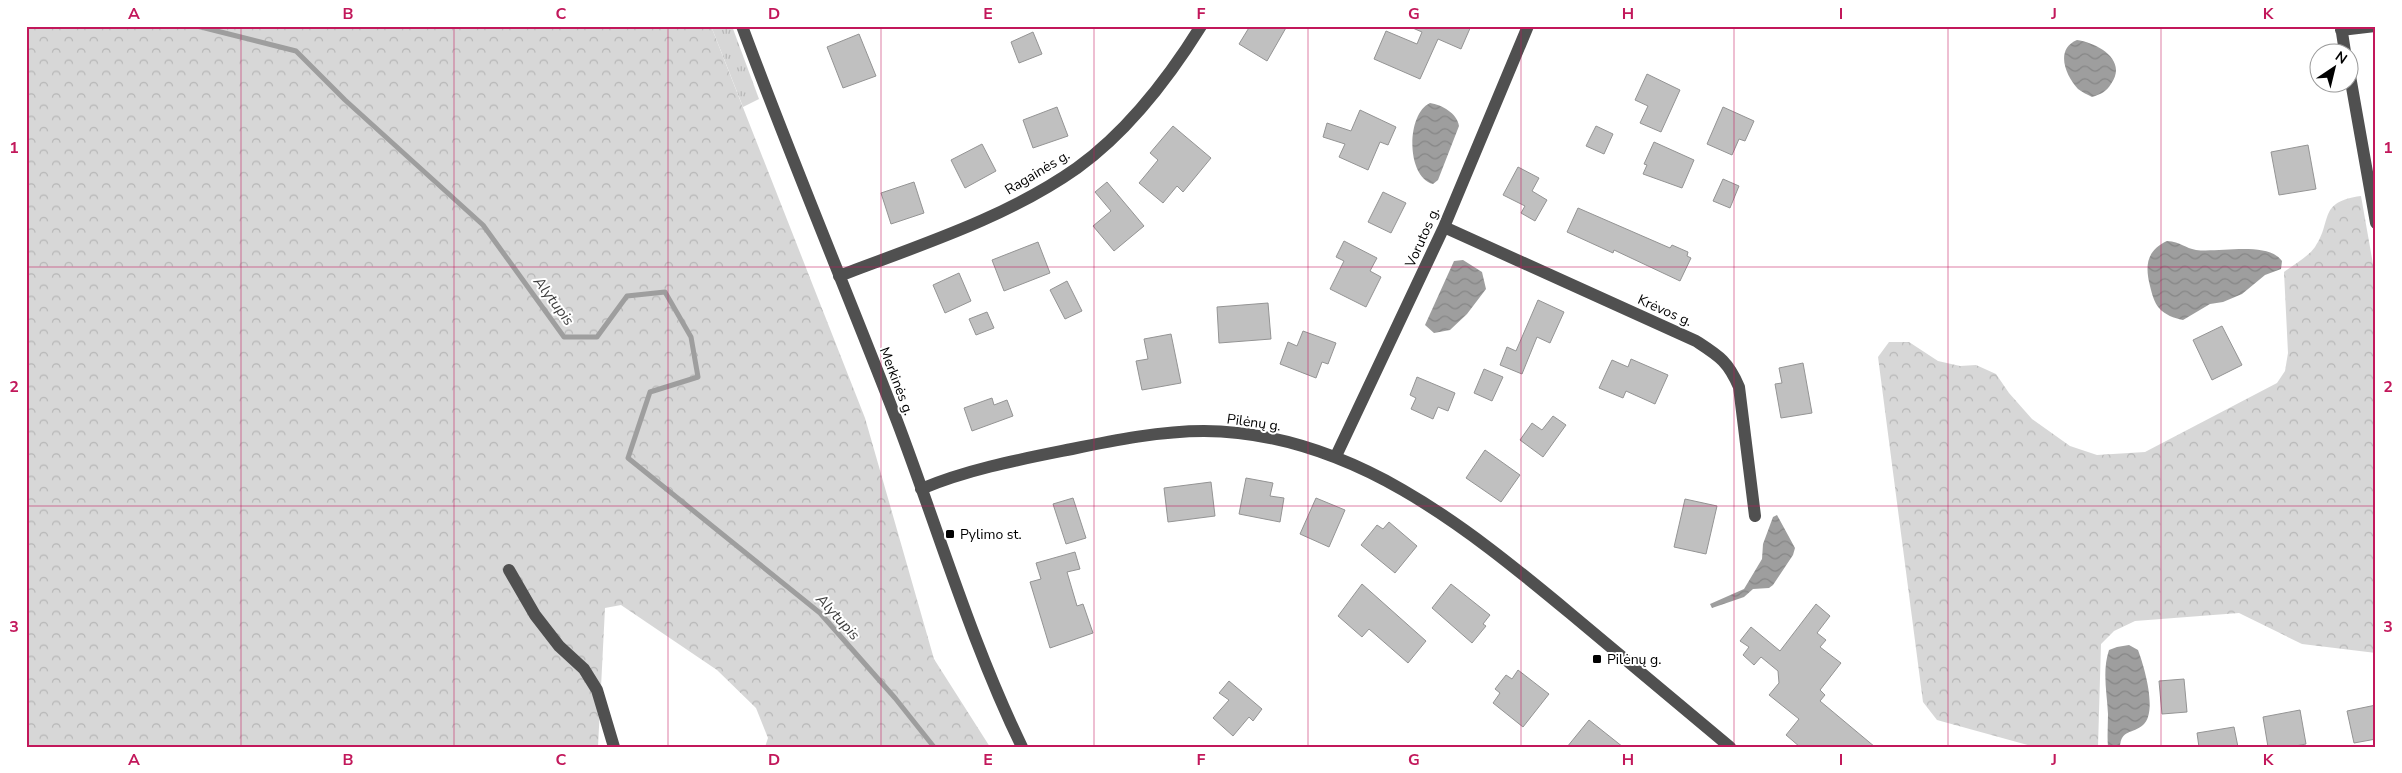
<svg xmlns="http://www.w3.org/2000/svg" width="2402" height="773" viewBox="0 0 2402 773" font-family="'Nunito Sans',sans-serif">
<defs>
<pattern id="grass-tufts" width="24" height="20" patternUnits="userSpaceOnUse" patternTransform="scale(1.25)"><rect width="24" height="20" fill="#d7d7d7"/><path d="M3 7l-1-3M5 7V3M7 7l1-3M15 17l-1-3M17 17v-4M19 17l1-3" fill="none" stroke="#b7b7b7"/></pattern>
<pattern id="forest-crowns" width="20" height="18" patternUnits="userSpaceOnUse" patternTransform="scale(1.25)"><rect width="20" height="18" fill="#d7d7d7"/><path d="M2 6a3 3 0 1 1 6 0M12 15a3 3 0 1 1 6 0" fill="none" stroke="#b7b7b7"/></pattern>
<pattern id="water-waves" width="16" height="10" patternUnits="userSpaceOnUse" patternTransform="scale(1.25)"><rect width="16" height="10" fill="#9e9e9e"/><path d="M0 5q4-4 8 0t8 0" fill="none" stroke="#868686"/></pattern>
</defs>
<rect width="100%" height="100%" fill="#fff"/>
<path fill="url(#grass-tufts)" d="M711,26H732L759,99L743,107Z"/>
<path fill="url(#forest-crowns)" d="M26,26H711L865,418L934,659L990,747H765L768,738L756,708L717,670L621,605L605,608L598,747H26Z
M2361,196L2376,281V653L2302,644L2239,613L2135,621L2114,631L2101,644L2098,747H2035L1937,720L1923,702L1878,357L1889,342H1909L1938,361L1960,366L1976,365L1996,374L2009,393L2032,419L2070,446L2097,455L2145,452L2277,383L2285,371L2288,353L2284,272C2293,265 2308,257 2315,247C2333,221 2317,202 2361,196Z"/>
<path fill="url(#water-waves)" d="M2077,40C2098,43 2128,60 2111,84C2106,92 2101,94 2092,97C2088,95 2082,92 2078,89C2065,75 2055,49 2077,40Z
M1430,103C1442,105 1457,113 1459,126L1438,180L1433,184C1406,177 1406,114 1430,103Z
M2167,241C2181,242 2185,248 2196,250C2219,253 2268,241 2282,261L2281,269L2265,275L2242,294L2223,302L2210,304L2183,320C2174,318 2165,315 2159,308C2154,302 2152,294 2150,286C2145,266 2146,251 2167,241Z
M1463,260L1482,272L1486,289L1467,314L1450,330L1434,333L1425,325L1454,261Z
M1777,515L1795,548L1793,555L1773,585L1769,588L1753,589L1744,597L1712,608L1710,604L1744,589L1762,559L1763,544L1773,517Z
M2129,645L2138,650C2144,666 2158,712 2143,725C2133,734 2121,729 2120,747H2108C2107,736 2108,725 2108,714C2107,693 2102,671 2109,650L2117,647Z"/>
<g fill="none" stroke-linecap="round" stroke-linejoin="round">
<path stroke="#9e9e9e" stroke-width="5" d="M197,26L296,51L345,100L483,225L564,337H597L627,296L665,292L691,337L698,377L650,392L628,458L820,613L895,698L934,747"/>
</g>
<path fill="#c0c0c0" stroke="#949494" d="M1250,26H1287L1267,61L1239,44Z
M1408,26H1471L1461,49L1438,39L1420,79L1374,59L1386,31L1417,44L1422,32Z
M1033,32L1042,54L1019,63L1011,42Z
M859,34L876,76L843,88L827,47Z
M1647,74L1680,90L1661,132L1640,123L1648,106L1635,100Z
M1057,107L1068,136L1033,148L1023,120Z
M1723,107L1754,121L1745,141L1739,139L1732,155L1707,144Z
M1360,110L1396,127L1388,145L1380,142L1368,170L1339,157L1345,144L1323,137L1327,123L1351,131Z
M1173,126L1211,158L1183,192L1177,186L1163,203L1139,183L1158,160L1150,153Z
M1596,126L1613,134L1604,154L1586,146Z
M1654,142L1694,160L1682,188L1643,174L1647,165L1644,164Z
M982,144L996,171L965,188L951,160Z
M2308,145L2316,189L2279,195L2271,152Z
M1518,167L1539,178L1532,191L1547,200L1535,221L1521,213L1525,206L1503,195Z
M1723,179L1739,186L1730,208L1713,201Z
M914,182L924,213L891,224L881,193Z
M1107,182L1144,226L1114,251L1093,226L1111,211L1095,192Z
M1383,192L1406,203L1391,233L1368,222Z
M1578,208L1670,248L1672,245L1688,252L1687,256L1691,258L1680,281L1614,250L1613,253L1567,232Z
M1344,241L1377,258L1370,271L1381,277L1366,307L1330,289L1344,261L1336,257Z
M1038,242L1050,273L1004,291L992,260Z
M959,273L971,301L945,313L933,285Z
M1067,281L1082,311L1065,319L1050,290Z
M1538,300L1564,312L1550,343L1537,337L1522,374L1500,365L1507,347L1516,351Z
M1268,303L1271,339L1219,343L1217,307Z
M987,312L994,328L976,335L969,319Z
M2222,326L2242,365L2212,380L2193,340Z
M1303,331L1336,343L1328,364L1322,362L1316,378L1280,364L1288,342L1297,346Z
M1171,334L1181,383L1142,390L1136,361L1148,359L1144,339Z
M1631,359L1668,375L1655,404L1626,391L1623,398L1599,388L1612,360L1628,367Z
M1803,363L1812,413L1781,418L1775,384L1782,383L1779,368Z
M1484,369L1503,377L1492,401L1474,393Z
M1417,377L1455,393L1448,411L1438,407L1433,419L1411,409L1416,398L1410,395Z
M992,398L994,405L1007,400L1013,416L972,431L964,408Z
M1553,416L1566,425L1543,457L1520,440L1532,423L1542,430Z
M1485,450L1520,475L1501,502L1466,478Z
M1246,478L1273,483L1270,496L1284,498L1280,522L1239,514Z
M1211,482L1215,516L1168,522L1164,488Z
M1073,498L1086,538L1066,544L1053,504Z
M1316,498L1345,510L1329,547L1300,534Z
M1685,499L1717,506L1706,554L1674,547Z
M1389,522L1417,546L1395,573L1361,545L1377,525L1383,529Z
M1075,552L1080,569L1067,572L1077,606L1083,604L1093,633L1050,648L1030,582L1041,579L1036,563Z
M1362,584L1426,641L1408,663L1369,629L1362,637L1338,616Z
M1451,584L1490,615L1483,624L1486,626L1472,643L1432,608Z
M1816,604L1830,616L1817,633L1826,640L1820,647L1841,663L1820,690L1825,695L1820,701L1875,747H1800L1786,735L1799,719L1769,695L1779,683L1778,671L1761,657L1754,665L1743,655L1749,647L1740,641L1751,627L1780,651Z
M1518,670L1549,694L1523,727L1493,703L1500,693L1495,689L1506,675L1512,679Z
M2184,679L2187,712L2162,714L2159,681Z
M1229,681L1262,709L1253,721L1249,717L1233,736L1213,718L1229,700L1219,693Z
M2376,705V739L2354,743L2347,711Z
M2300,710L2306,744L2290,747H2268L2263,717Z
M1589,720L1623,747H1567Z
M2234,727L2238,747H2199L2197,733Z"/>
<g fill="none" stroke-linecap="round" stroke-linejoin="round">
<path stroke="#505050" stroke-width="12" d="M742,26C791,159 846,289 897,421C938,529 971,642 1022,747
M2341,26L2345,52
M2341,30L2375,26
M2350,76L2376,223
M1444,227L1696,341C1719,356 1728,361 1739,387L1755,516
M839,276C920,245 1006,218 1077,168C1127,132 1168,79 1201,26
M1336,456L1444,227L1528,26
M921,489C968,469 1022,459 1072,449C1115,440 1161,431 1204,431C1350,432 1465,526 1571,614C1624,658 1677,703 1730,747
M509,570L535,615L559,646L584,669L597,690L614,747"/>
</g>
<path fill="none" stroke="#c2185b" stroke-width="1" stroke-opacity="0.55" d="M241,26V747M454,26V747M668,26V747M881,26V747M1094,26V747M1308,26V747M1521,26V747M1734,26V747M1948,26V747M2161,26V747M26,267H2376M26,506H2376"/>
<g fill="#000" stroke="#fff" stroke-width="2">
<rect x="945" y="529" width="10" height="10" rx="2.5"/>
<rect x="1592" y="654" width="10" height="10" rx="2.5"/>
</g>
<g text-anchor="middle" stroke-width="4" stroke-linejoin="round" paint-order="stroke">
<g font-size="14" fill="#000" stroke="#fff">
<text transform="translate(1037 172) rotate(-31)" y="5">Ragainės g.</text>
<text transform="translate(1422 237) rotate(-66)" y="5">Vorutos g.</text>
<text transform="translate(1665 310) rotate(24)" y="5">Krėvos g.</text>
<text transform="translate(897 381) rotate(69)" y="5">Merkinės g.</text>
<text transform="translate(1254 422) rotate(8)" y="5">Pilėnų g.</text>
</g>
<g font-size="14" fill="#000" stroke="#fff" text-anchor="start">
<text x="960" y="539">Pylimo st.</text>
<text x="1607" y="664">Pilėnų g.</text>
</g>
<g font-size="15" font-style="italic" fill="#3f3f3f" stroke="#fff">
<text transform="translate(554 301) rotate(53)" y="5">Alytupis</text>
<text transform="translate(838 617) rotate(47)" y="5">Alytupis</text>
</g>
</g>
<rect width="2402" height="773" fill="none" stroke="#ffffff" stroke-width="55"/>
<g transform="translate(2334 68) rotate(35)"><circle r="24" fill="#ffffff" stroke="#999999"/>
<path d="M0-4L9 19L0 12L-9 19Z" fill="#000000"/>
<text y="-8" font-size="14" font-weight="bold" text-anchor="middle" fill="#000000">N</text>
</g>
<rect x="28" y="28" width="2346" height="718" fill="none" stroke="#c2185b" stroke-width="2"/>
<g font-size="16" text-anchor="middle" font-weight="bold" fill="#c2185b">
<text x="134" y="19">A</text>
<text x="348" y="19">B</text>
<text x="561" y="19">C</text>
<text x="774" y="19">D</text>
<text x="988" y="19">E</text>
<text x="1201" y="19">F</text>
<text x="1414" y="19">G</text>
<text x="1628" y="19">H</text>
<text x="1841" y="19">I</text>
<text x="2054" y="19">J</text>
<text x="2268" y="19">K</text>
<text x="14" y="153">1</text>
<text x="2388" y="153">1</text>
<text x="14" y="392">2</text>
<text x="2388" y="392">2</text>
<text x="14" y="632">3</text>
<text x="2388" y="632">3</text>
<text x="134" y="765">A</text>
<text x="348" y="765">B</text>
<text x="561" y="765">C</text>
<text x="774" y="765">D</text>
<text x="988" y="765">E</text>
<text x="1201" y="765">F</text>
<text x="1414" y="765">G</text>
<text x="1628" y="765">H</text>
<text x="1841" y="765">I</text>
<text x="2054" y="765">J</text>
<text x="2268" y="765">K</text>
</g>
</svg>
